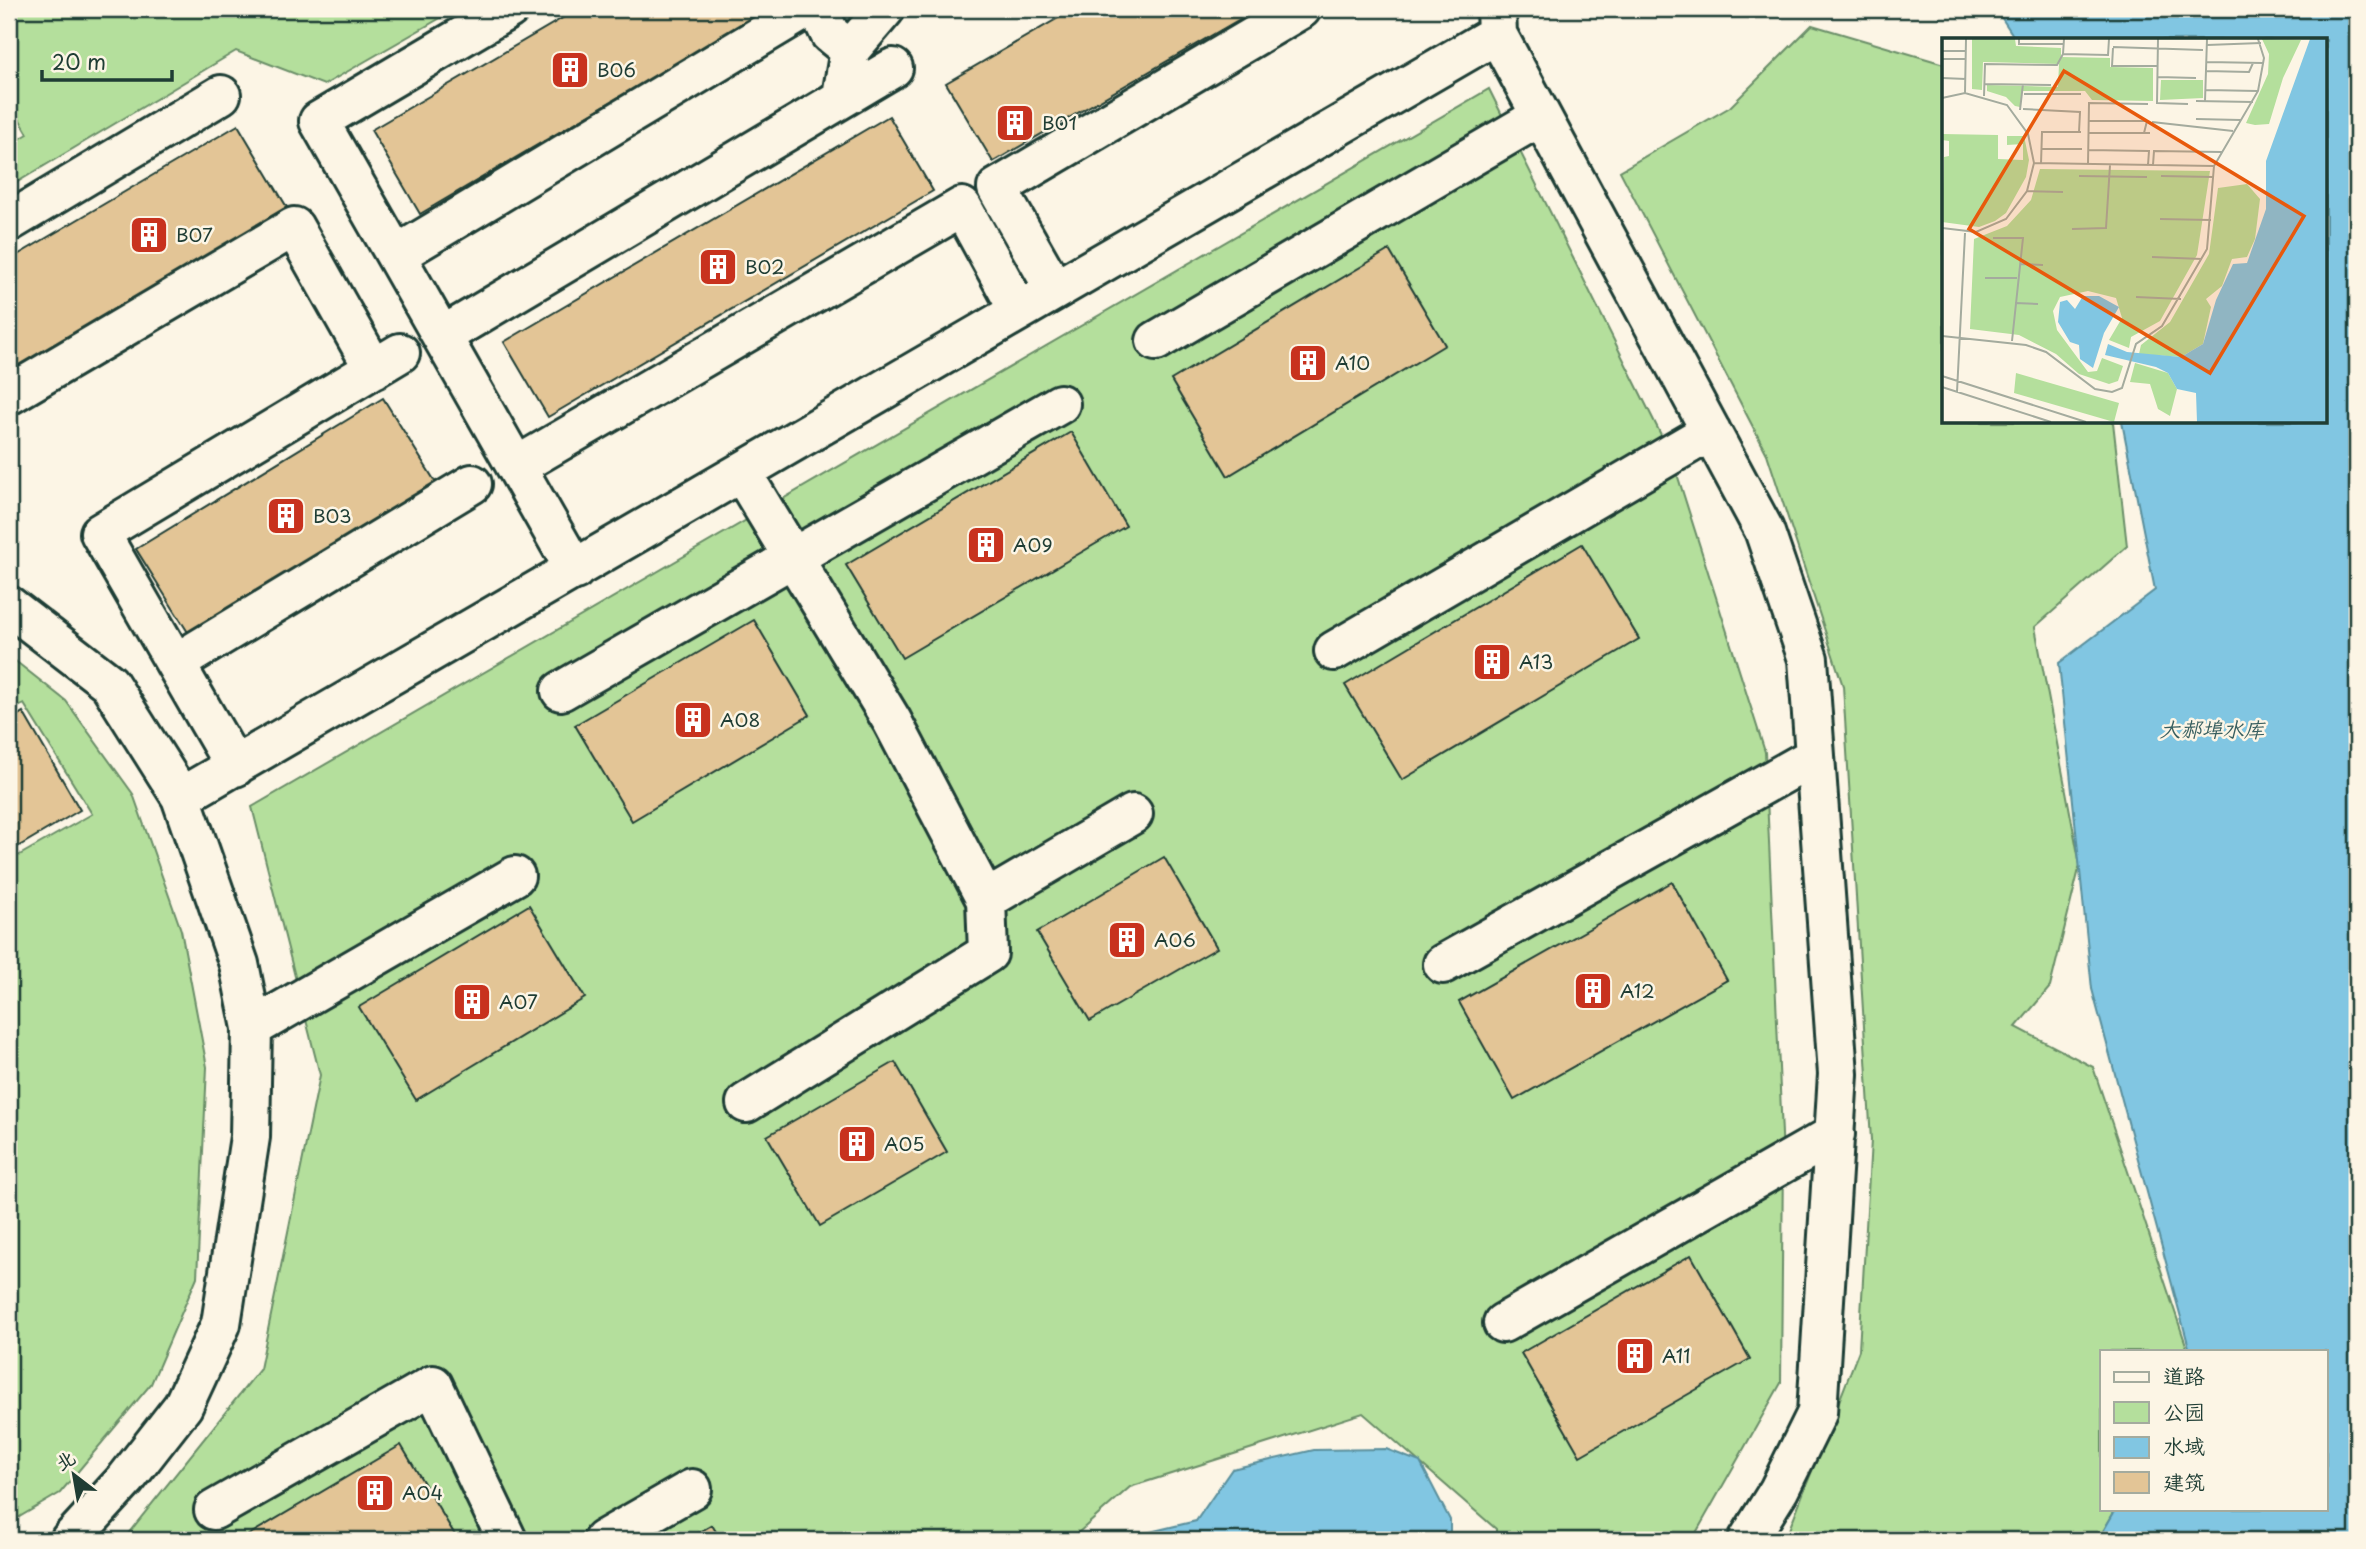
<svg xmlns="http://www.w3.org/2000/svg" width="2366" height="1549" viewBox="0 0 2366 1549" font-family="'Playpen Sans','LXGW WenKai TC',sans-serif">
<rect width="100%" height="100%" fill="#fcf5e5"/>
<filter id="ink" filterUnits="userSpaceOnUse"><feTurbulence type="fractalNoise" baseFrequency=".0143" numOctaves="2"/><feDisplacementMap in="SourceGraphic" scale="14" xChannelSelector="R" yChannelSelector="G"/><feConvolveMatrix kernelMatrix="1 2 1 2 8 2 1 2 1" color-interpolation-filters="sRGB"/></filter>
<g filter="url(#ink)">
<path fill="#b4df9c" stroke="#6a8e68" stroke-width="2" d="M9,9H456L324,85L236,51L9,187V145L28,134L9,101Z
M1812,25L1944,64V422H2113L2127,546L2035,627L2080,865L2050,987L2016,1027L2093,1067L2188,1351H2102V1509H2116L2098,1540H1785L1859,1350L1871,1140L1843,686L1767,454L1620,171L1730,107Z
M1489,89L1671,455L1765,752L1783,1157L1781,1383L1692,1540H1496V1529L1363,1413L1130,1487L1070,1540H123L260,1369L320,1075L252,807Z
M9,656L66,701L133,794L181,930L207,1067L197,1277L151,1384L60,1493L9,1523V861L92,814L24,704L9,711Z"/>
<path fill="#81c6e2" stroke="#5a8f9c" stroke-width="2" d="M1996,9H2357V1540H2098L2116,1509H2326V1351H2190L2092,989L2059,663L2155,590L2122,422H2326V40H2016Z
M1386,1449L1420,1462L1450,1520V1540H1116L1196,1521L1232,1469L1314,1450Z"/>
<path fill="#e3c596" stroke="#1f3d34" stroke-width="2" d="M578,9H769L420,214L371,130Z
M1074,9H1257L993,162L946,83Z
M889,116L933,191L548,417L504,342Z
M238,125L288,209L9,375V260Z
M1389,250L1445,345L1228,476L1171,380Z
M383,398L436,483L189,634L136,549Z
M1071,432L1126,526L902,658L846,565Z
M1582,544L1639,639L1402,780L1345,685Z
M754,620L810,715L632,821L575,725Z
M23,712L80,810L9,852V721Z
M1164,857L1217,948L1090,1021L1037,932Z
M1672,882L1727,980L1514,1100L1459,1002Z
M529,905L585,998L416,1100L359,1007Z
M895,1062L947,1152L820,1226L767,1136Z
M1691,1255L1750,1359L1580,1456L1521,1353Z
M401,1445L458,1540H240Z
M712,1525L721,1540H686Z"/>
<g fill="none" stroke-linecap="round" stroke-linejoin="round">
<g stroke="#1f3d34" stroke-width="44">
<path id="minor" d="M509,9L319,121L575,570
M818,9L830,34L850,50L842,96
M1496,9L1497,34L1764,530L1808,659L1838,1074L1817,1413L1779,1490L1748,1540
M850,50L885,9
M9,222L221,95
M396,255L806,9
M1055,290L997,188L1301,9
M444,335L893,68
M1156,341L1541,116
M9,395L294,227L374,369
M517,466L962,207L1019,311
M742,473L892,721L986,900L988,953L746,1103
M9,606L109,683L181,797L239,964L252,1028L250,1137L221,1324L183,1406L126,1479L70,1540
M1334,651L1711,431
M176,663L472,484
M561,691L1060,404
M235,767L100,533L400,353
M181,797L1497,34
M986,900L1133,814
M1443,964L1815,756
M252,1028L515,876
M1503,1323L1835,1134
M214,1510L433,1385L507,1540
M603,1540L692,1489"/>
</g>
<use href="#minor" stroke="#fcf5e5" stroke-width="38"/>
</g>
</g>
<defs>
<g id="building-square" transform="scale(2.0125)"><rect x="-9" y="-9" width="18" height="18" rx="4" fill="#c8321e" stroke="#fcf5e5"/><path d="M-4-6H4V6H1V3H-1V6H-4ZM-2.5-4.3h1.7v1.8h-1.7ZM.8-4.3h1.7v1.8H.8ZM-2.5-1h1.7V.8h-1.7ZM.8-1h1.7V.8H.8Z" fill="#fff"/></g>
</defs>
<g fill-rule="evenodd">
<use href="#building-square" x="570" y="70"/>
<use href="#building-square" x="1015" y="123"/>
<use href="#building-square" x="149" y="235"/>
<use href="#building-square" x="718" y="267"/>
<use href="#building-square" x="1308" y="363"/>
<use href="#building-square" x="286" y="516"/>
<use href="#building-square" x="986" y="545"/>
<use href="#building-square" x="1492" y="662"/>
<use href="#building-square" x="693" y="720"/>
<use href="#building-square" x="1127" y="940"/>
<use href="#building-square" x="1593" y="991"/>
<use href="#building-square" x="472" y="1002"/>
<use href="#building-square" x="857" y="1144"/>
<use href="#building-square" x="1635" y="1356"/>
<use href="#building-square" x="375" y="1493"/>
</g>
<g text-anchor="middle" stroke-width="5" stroke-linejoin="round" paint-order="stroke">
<g font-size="19" fill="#1f3d34" stroke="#fcf5e5" text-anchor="start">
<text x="597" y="77">B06</text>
<text x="1042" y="130">B01</text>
<text x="176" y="242">B07</text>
<text x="745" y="274">B02</text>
<text x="1335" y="370">A10</text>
<text x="313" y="523">B03</text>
<text x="1013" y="552">A09</text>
<text x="1519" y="669">A13</text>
<text x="720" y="727">A08</text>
<text x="1154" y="947">A06</text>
<text x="1620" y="998">A12</text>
<text x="499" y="1009">A07</text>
<text x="884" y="1151">A05</text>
<text x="1662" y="1363">A11</text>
<text x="402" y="1500">A04</text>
</g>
<g font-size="21" font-style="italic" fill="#385f60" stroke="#fcf5e5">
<text x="2212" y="737">大郝埠水库</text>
</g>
</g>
<g transform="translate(1942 38)">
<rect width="385" height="385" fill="#fcf5e5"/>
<path d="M30,1H73L74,8L119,10V19L168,20V29L211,30V63L150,62L143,53H80L78,69L73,68L64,59L45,53V47L116,49L117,26L41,24L40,52L30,51ZM320,1L359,2L341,40L327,86L313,87L304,85L326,36L327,16ZM219,42H261V60L218,62ZM0,96L56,97V121L81,122V106L65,107V98H82L87,122L84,139L64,175L53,183L37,189L0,184L2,119L7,118V103L0,102ZM98,131L268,133L255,217L218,283L189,299L187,310L167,302L180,280L174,260L146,253L118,259L111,273L115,292L146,334L155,333L160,320L181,328L176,343L167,346L137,336L114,316L77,297L28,291L32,201L65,188L89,162ZM305,146L318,161L313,201L305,219L290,221L280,248L264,261L269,269L261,306L239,319L197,316L199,307L228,284L267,216L276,150ZM193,325L226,335L235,351L228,378L216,371L208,346L188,344ZM74,335L177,365L172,384L72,355Z" fill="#b4df9c"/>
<path d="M368,1H385V384H255L254,355L235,351L226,335L214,329L163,317L166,306L185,314L239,319L261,306L274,262L291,226L305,225L324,171V123ZM141,258H157L177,269L162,295L151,330L138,321L137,307L128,304L116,284L118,264L125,262L133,271Z" fill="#81c6e2"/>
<path fill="none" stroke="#a4ab9e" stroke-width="2" d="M77,1V6H122M122,1L121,16L166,17L167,1M216,1L215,65L246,66M265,7L319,5M171,9L261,12M171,10L170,28H216M0,13H24M0,21H24M265,24L321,25M264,33L307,34L311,25M216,39L254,40M0,40L24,41M43,46L109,47M264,52L316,53M23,55L24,1M82,56H139M42,58L43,26L115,27L121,16M0,60L23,55L65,67L86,96L92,125L85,153L64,181L34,194L0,190M254,63L311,64M263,63L265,1M81,71L138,74L137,94M78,72L81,46M254,81L299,82M147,83H205L202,95M210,84L291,93M147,95H208M99,111H140M146,112L207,113L206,127M92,125L272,128M99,126L100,94H139M146,126L147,65L206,66M211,127L212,113L280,114M137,138L205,139M219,138L271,139M85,153L121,154M218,181L269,182M130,191L164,190L168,127M51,200H81L70,303M210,219L260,221M79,226L101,227M43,240H75M194,259L239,261M73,265L96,266M0,298L84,307L104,314L153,351L170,354L180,350L194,306L220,288L265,211L272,128L316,53L322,20L316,1M0,338L144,384M0,349L109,384M15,354L23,195"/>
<path fill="#e8590c" fill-opacity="0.15" stroke="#e8590c" stroke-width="3.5" d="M122,33L362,178L268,335L27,191Z"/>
<rect width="385" height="385" fill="none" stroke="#1f3d34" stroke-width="3.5"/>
</g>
<rect width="2366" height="1549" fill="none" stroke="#fcf5e5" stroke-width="35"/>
<rect x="18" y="18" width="2331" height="1514" fill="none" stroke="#1f3d34" stroke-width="2.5" filter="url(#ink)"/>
<rect x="2100" y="1350" width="228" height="161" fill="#fcf5e5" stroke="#a4ab9e" stroke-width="2"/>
<rect x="2114" y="1372" width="35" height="10" fill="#fcf5e5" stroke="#a4ab9e" stroke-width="2"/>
<text x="2163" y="1384" font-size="21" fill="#1f3d34">道路</text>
<rect x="2114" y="1402" width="35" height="21" fill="#b4df9c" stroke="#a4ab9e" stroke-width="2"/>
<text x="2163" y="1420" font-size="21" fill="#1f3d34">公园</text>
<rect x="2114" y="1437" width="35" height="21" fill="#81c6e2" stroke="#a4ab9e" stroke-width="2"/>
<text x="2163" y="1454" font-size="21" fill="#1f3d34">水域</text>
<rect x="2114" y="1472" width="35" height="21" fill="#e3c596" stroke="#a4ab9e" stroke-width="2"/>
<text x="2163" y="1490" font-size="21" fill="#1f3d34">建筑</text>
<g transform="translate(74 1475) rotate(329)" stroke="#fcf5e5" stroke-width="5" paint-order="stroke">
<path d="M0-5L12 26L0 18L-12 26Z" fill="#1f3d34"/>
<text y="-10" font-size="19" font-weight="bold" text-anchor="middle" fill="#1f3d34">北</text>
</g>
<path d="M42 70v10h130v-10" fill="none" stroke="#1f3d34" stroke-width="3.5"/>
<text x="52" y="70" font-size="21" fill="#1f3d34" stroke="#fcf5e5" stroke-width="5" paint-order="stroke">20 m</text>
</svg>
